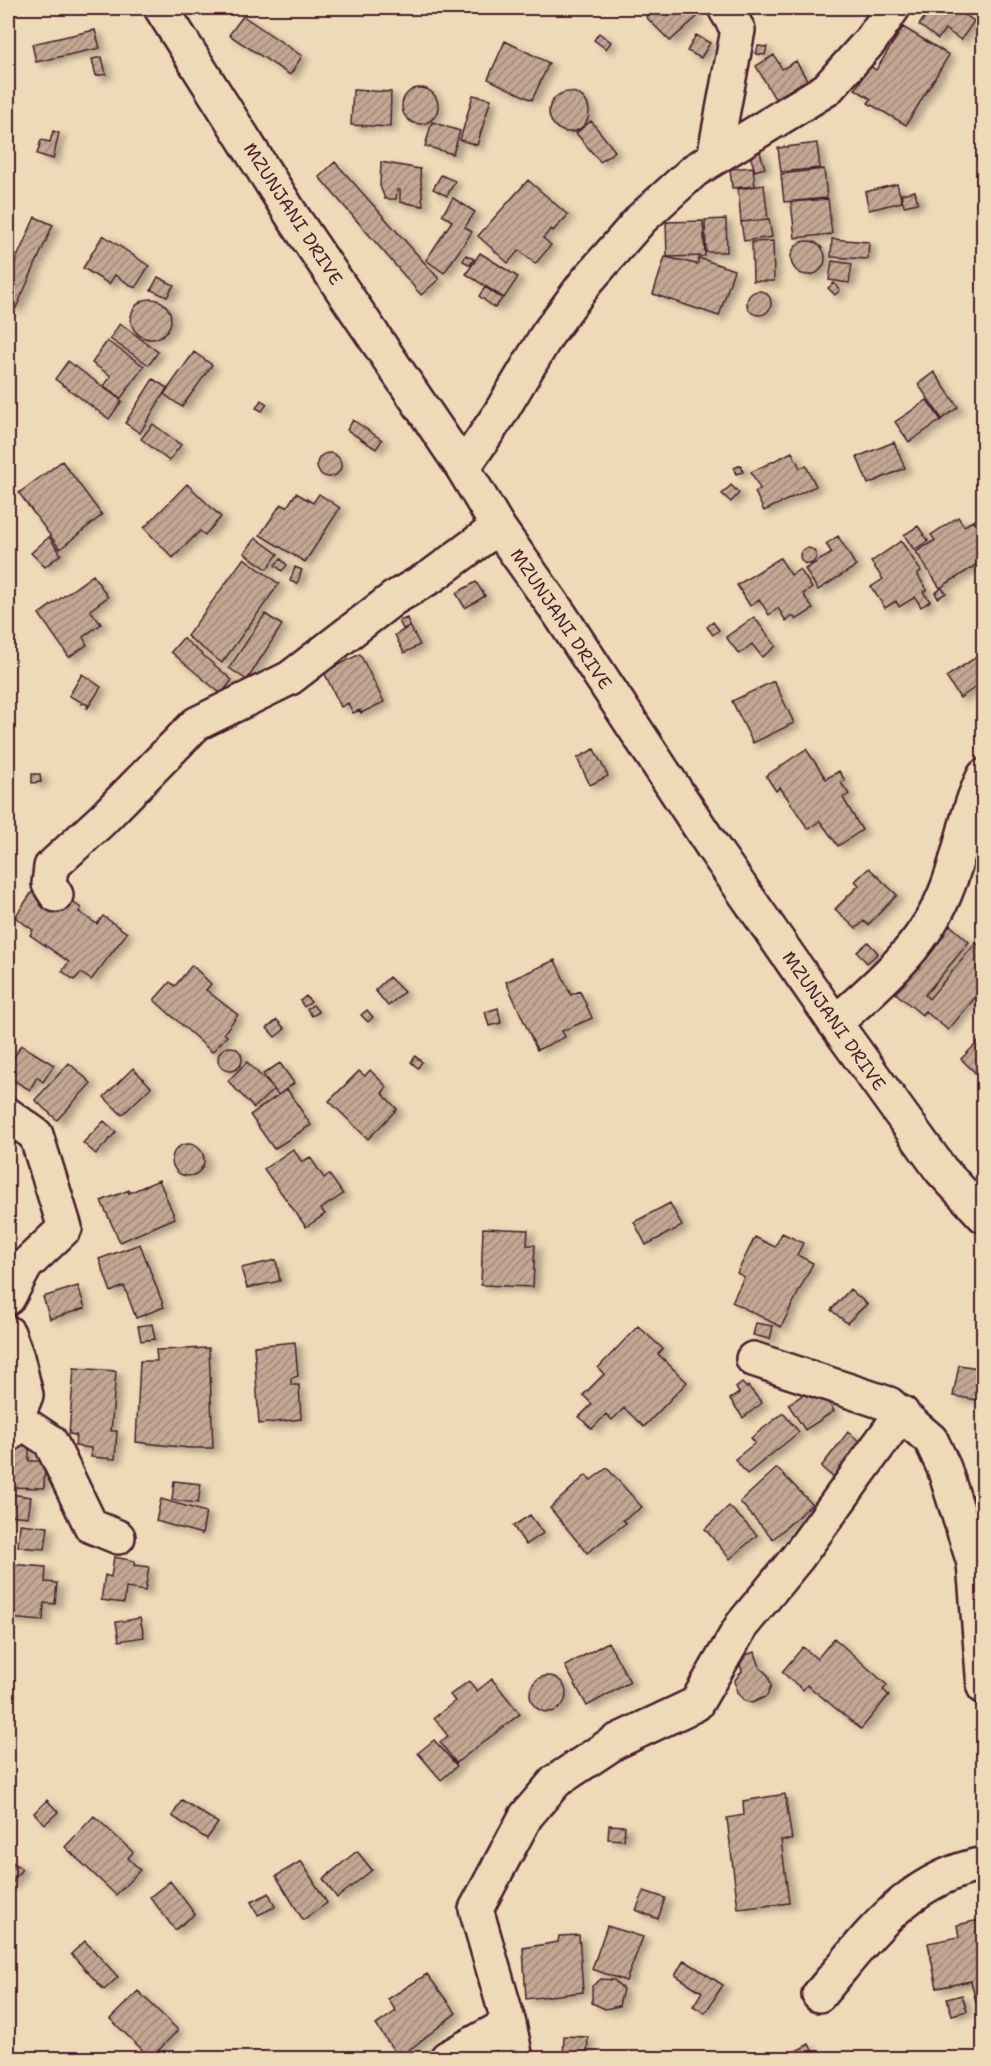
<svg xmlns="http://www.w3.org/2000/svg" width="991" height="2066" viewBox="0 0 991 2066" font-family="'Shantell Sans',sans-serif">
<defs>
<pattern id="building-hatch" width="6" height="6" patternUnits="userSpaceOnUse" patternTransform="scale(1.5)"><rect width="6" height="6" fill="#c2a893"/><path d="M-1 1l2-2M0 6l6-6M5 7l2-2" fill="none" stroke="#a08878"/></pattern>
<filter id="shadow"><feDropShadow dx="6" dy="4" stdDeviation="3" flood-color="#0004"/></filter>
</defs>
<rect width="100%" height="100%" fill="#eed9b8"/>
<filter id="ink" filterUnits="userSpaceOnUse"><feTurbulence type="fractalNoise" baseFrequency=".0167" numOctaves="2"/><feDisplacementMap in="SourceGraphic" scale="12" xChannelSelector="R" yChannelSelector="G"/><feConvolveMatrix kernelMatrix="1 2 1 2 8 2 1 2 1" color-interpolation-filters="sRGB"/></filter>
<g filter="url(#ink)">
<path fill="url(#building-hatch)" stroke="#4a1f2b" stroke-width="1.5" filter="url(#shadow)" d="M643,8H688L697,17L670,41L646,17L649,14Z
M931,8H955L974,21L961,40L945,29L938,39L919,25Z
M243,16L302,56L290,75L229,35Z
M903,27L949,55L906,125L868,103L871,99L855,89L870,66L876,70Z
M95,30L100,48L36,62L32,44Z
M599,33L611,42L606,49L594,40Z
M696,35L710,43L701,58L687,51Z
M505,41L549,63L532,100L488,79Z
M758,46L767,47L765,55L756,54Z
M774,55L782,69L796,61L807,80L775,99L756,66Z
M102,57L106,74L96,76L92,59Z
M402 106a18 18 0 1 1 36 0a18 18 0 1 1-36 0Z
M353,90L391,92L390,127L351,125Z
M549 112a20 20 0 1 1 40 0a20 20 0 1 1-40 0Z
M473,95L491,99L477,145L460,140Z
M591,121L615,151L600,162L576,133Z
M432,122L460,131L453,154L425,146Z
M53,131L59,133L53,159L37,154L41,140L50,142Z
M817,143L820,168L781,172L778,148Z
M759,149L765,168L755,171L749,152Z
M335,162L439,279L421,295L319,177Z
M381,162L420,169L423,206L400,202V190H397L396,199H385L380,186Z
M753,167L755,186L732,188L730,169Z
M824,169L827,198L784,202L781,174Z
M441,175L455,181L447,196L433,189Z
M528,180L568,215L553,231L551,229L543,238L551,245L535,264L519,250L508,263L478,236Z
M897,184L902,202L869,210L865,192Z
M764,185L768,219L741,222L738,189Z
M915,191L918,203L904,206L901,194Z
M453,198L475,212L465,227L472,232L444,273L426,260L452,221L442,215Z
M828,199L832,234L795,238L791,202Z
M35,217L53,225L16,308L8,304V278Z
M726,219L727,252H706L705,220Z
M769,219L772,237L744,241L741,222Z
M703,221L705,256L667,257L666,222Z
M103,235L149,266L135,288L115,275L109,284L83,268Z
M832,239L869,242L868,259L831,257Z
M791 258a17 17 0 1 1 34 0a17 17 0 1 1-34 0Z
M773,241L774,281H753L752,242Z
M480,253L518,277L504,298L466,274Z
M466,255L474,259L470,265L463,261Z
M665,257L697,264L699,258L734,270L719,316L653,294Z
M832,261L852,264L849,283L829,280Z
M158,277L174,285L167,297L151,290Z
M834,283L840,290L835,295L828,288Z
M485,287L502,299L495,308L479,296Z
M747 303a12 12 0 1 1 24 0a12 12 0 1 1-24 0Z
M131 319a20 20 0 1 1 40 0a20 20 0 1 1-40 0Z
M120,323L158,352L149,365L110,339Z
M107,341L144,366L121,398L104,386L111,376L92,363Z
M194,352L212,365L182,407L164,394Z
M68,361L122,401L109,419L55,379Z
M934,372L958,407L942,419L918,384Z
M153,379L167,388L140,433L125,423Z
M261,400L267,404L262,411L256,408Z
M927,400L941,420L909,442L895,422Z
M353,420L382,440L376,449L347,430Z
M153,424L181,445L169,461L141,439Z
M894,442L905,468L868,484L857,457Z
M792,452L800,468L806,466L816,486L764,511L755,492L760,489L751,472Z
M984,452V468L980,460Z
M317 465a12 12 0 1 1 24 0a12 12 0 1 1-24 0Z
M62,461L102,515L60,549L19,493Z
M741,465L743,472L736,474L734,468Z
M187,484L221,517L205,535L200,531L173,558L144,528Z
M731,485L739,493L731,502L722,494Z
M296,493L313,503L319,494L340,508L305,562L260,535L281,504L287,507Z
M958,517L964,526L974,520L984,534V560L940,588L916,552L935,540L931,535Z
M918,526L928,541L914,550L904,535Z
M838,536L856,566L818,590L805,569L832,553L826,544Z
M49,537L61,554L45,567L31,553Z
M256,538L278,554L267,569L244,553Z
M901,541L921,571L917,574L927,590L923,592L930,601L921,607L915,597L899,607L896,601L885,608L871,587L883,579L871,562Z
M800 556a8 8 0 1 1 16 0a8 8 0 1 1-16 0Z
M244,558L279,584L222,663L187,636Z
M780,558L791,575L800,569L812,588L803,594L813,609L796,620L793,616L786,621L778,608L769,615L759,599L750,606L737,585Z
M281,559L287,565L282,571L275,565Z
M295,567L302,570L297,584L290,581Z
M93,575L108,597L90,610L101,624L83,637L87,645L69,657L39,614Z
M476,582L485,596L465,608L456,593Z
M942,588L946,593L938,598L935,593Z
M265,614L282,625L247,680L229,668Z
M754,617L776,646L762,657L752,644L739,654L726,637Z
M407,618L410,626L403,629L399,621Z
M713,622L719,630L713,635L707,627Z
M410,626L420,645L404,653L395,635Z
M183,638L232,680L221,694L171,652Z
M984,652V695L977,686L960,698L946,677Z
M360,654L384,702L361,713L360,710L353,713L348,703L341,707L324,672Z
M82,674L101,687L87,709L88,705L84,703L81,704L82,702L69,696Z
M774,681L794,723L753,743L732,701Z
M594,749L608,776L590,785L577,758Z
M806,749L826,779L839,771L845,780L841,783L849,794L843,798L862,830L838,846L820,821L808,829L780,787L776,791L766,776Z
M32,774H40L41,782L32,783Z
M869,868L897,895L868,925L864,921L856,929L835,909L859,885L855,881Z
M34,889L53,902L60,894L81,908L79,912L97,924L103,916L127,933L91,980L81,973L74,980L62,971L69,962L30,935L33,930L15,917Z
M949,924L969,942L925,995L929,999L976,943L984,949V987L948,1030L925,1011L922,1015L893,991Z
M868,942L878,953L867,963L857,952Z
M555,960L571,995L580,991L592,1018L562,1031L565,1037L537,1050L506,982Z
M192,965L211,984L206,990L238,1015L224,1033L227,1036L212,1052L154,1000L170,982L175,986Z
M389,977L404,992L388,1006L375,990Z
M306,996L311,1002L304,1007L300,1001Z
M313,1005L319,1012L312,1016L307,1009Z
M498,1008L501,1023L489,1026L485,1012Z
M367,1010L373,1017L368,1022L361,1015Z
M277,1020L285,1029L275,1037L267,1028Z
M984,1036V1081L961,1059Z
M21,1045L54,1065L43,1082L37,1077L30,1090L8,1077V1067Z
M218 1059a12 12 0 1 1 24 0a12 12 0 1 1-24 0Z
M415,1056L422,1062L418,1068L411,1062Z
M247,1062L274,1089L254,1108L228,1081Z
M69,1063L91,1083L57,1120L35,1100Z
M280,1063L294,1083L278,1095L263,1074Z
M133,1068L151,1087L122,1115L104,1097Z
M370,1070L387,1087L382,1093L397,1109L368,1139L329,1101L359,1071L365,1076Z
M287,1089L311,1125L274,1149L250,1115Z
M104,1121L116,1132L96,1154L83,1143Z
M172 1160a16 16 0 1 1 32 0a16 16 0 1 1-32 0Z
M293,1149L302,1162L310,1157L324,1178L329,1174L343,1194L321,1209L325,1214L306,1227L264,1169Z
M159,1180L175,1218L120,1242L101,1201L129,1190V1193Z
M670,1203L682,1226L646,1245L634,1222Z
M483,1228L528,1230L527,1245H535L533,1287L481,1285Z
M782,1233L803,1243L797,1255L813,1263L781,1327L732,1302L744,1277L737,1273L755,1237L775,1247Z
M140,1244L164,1307L136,1318L124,1286L111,1292L99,1259Z
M276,1260L280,1281L247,1288L241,1268Z
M78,1286L85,1308L50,1319L43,1297Z
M850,1289L867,1304L847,1323L831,1310Z
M756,1323L773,1326L770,1339L753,1335Z
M152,1324L155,1339L141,1341L138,1326Z
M638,1326L663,1349L658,1354L687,1382L644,1427L624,1408L612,1420L606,1414L592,1429L579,1417L592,1404L583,1395L604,1374L598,1368Z
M295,1342L298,1376L291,1378V1385H299L301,1419L259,1424L254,1346Z
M209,1348L213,1448H189L136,1442L140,1361H157L156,1350Z
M959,1365L984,1369V1401L953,1396Z
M74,1368L116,1371L111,1431H117L115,1459L91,1457V1448L75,1446L76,1435L69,1434Z
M742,1383L747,1388L748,1386L762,1403L743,1418L730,1399L739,1393L736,1388Z
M818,1386L834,1411L805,1430L788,1404Z
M783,1413L799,1432L747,1474L735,1459L755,1443L751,1438Z
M848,1432L867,1447L839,1482L821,1467Z
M8,1446H29V1461H45L44,1488L8,1487Z
M607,1468L642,1507L623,1520L626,1523L587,1553L550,1508L586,1475L591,1480Z
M777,1468L812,1504L773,1539L740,1502Z
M174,1481L201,1484L198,1503L172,1500Z
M11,1494L31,1497L28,1517L8,1515Z
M161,1499L206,1512L202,1534L156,1521Z
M729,1506L757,1535L730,1559L705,1529Z
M530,1515L543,1533L526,1545L513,1526Z
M20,1524L48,1527L45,1549L18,1547Z
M114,1557L135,1561L134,1565L149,1567L145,1591L126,1588L124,1603L101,1600L105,1575L111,1577Z
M9,1564L46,1567L45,1582L57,1583L55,1604L44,1603L43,1621L8,1618Z
M140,1618L144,1637L119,1641L116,1622Z
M834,1638L887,1685L883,1690L889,1695L861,1729L807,1685L803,1690L782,1672L803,1647L817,1659Z
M608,1642L630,1682L587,1706L565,1666Z
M755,1652L760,1668L768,1675L771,1686L767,1696L752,1703L745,1701L737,1693L735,1680L742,1671L738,1657Z
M530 1694a18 18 0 1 1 36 0a18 18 0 1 1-36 0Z
M492,1679L520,1714L456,1763L440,1742L448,1736L434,1718L455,1701L450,1695L469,1681L477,1691Z
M434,1740L457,1766L441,1780L418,1753Z
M785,1794L792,1840H781L789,1903L738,1909L727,1818L744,1815L743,1801Z
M47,1800L58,1812L45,1824L34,1813Z
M182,1800L218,1823L207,1839L172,1816Z
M94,1816L133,1852L128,1858L140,1870L116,1895L65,1847Z
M609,1825L625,1826L624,1840L608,1839Z
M357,1851L372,1870L337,1898L323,1879Z
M8,1859L22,1869L10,1886L8,1885Z
M301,1861L327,1903L303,1920L276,1876Z
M170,1881L195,1914L175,1930L150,1897Z
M644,1891L665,1898L658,1919L636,1910Z
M269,1893L275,1907L258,1915L251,1902Z
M979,1920L981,1930L984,1929V2002L976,2003L971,1981L937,1988L928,1943L959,1937L957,1925Z
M607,1926L643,1937L626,1981L592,1969Z
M579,1935L583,1992L526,1999L523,1948L558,1942L559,1936Z
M85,1941L118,1977L104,1990L71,1954Z
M684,1960L723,1985L705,2013L693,2006L702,1992L675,1975Z
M427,1974L456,2013L399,2058L376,2025L396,2011L388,1999Z
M601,1979L614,1980L623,1989L619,2006L605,2009L592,2003V1986Z
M138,1991L178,2030L151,2058L110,2019Z
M962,1995L967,2011L952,2015L947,1999Z
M564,2036L588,2037L587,2058H563Z
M809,2044L816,2058H783Z
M346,2053L350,2058H337Z"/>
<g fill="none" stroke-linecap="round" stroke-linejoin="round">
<g stroke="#4a1f2b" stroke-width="38">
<path id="minor" d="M714,158L738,30L725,8
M463,468L499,415L547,335L586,282L642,218L695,170L827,89L871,40L893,8
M56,895L49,884L51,867L102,820L196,724L290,678L394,598L432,576L498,527
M835,1023C880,983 927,944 948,886C962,850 966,811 984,776
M8,1115L36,1135L65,1228L26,1265L8,1298
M8,1333L17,1357L26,1395L11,1432L8,1435
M753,1359L889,1404L931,1440L944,1468L974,1563L984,1687
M17,1419L50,1441L91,1526L118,1537
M819,1995C868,1938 905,1879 984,1864
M447,2058L509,2024
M516,2058L509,2024L476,1909L526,1816L556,1781L615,1742L696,1704L742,1625L797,1558L902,1413"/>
</g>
<g stroke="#4a1f2b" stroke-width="38">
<path id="secondary" d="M161,8L293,217L463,468L498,527L561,616L714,849L835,1023L941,1170L984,1216"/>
</g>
<use href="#minor" stroke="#eed9b8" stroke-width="33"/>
<use href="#secondary" stroke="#eed9b8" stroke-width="33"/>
</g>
</g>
<g text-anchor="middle" stroke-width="5" stroke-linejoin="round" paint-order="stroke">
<g font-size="18" fill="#4a1f2b" stroke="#eed9b8">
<text transform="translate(293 214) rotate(57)" y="6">MZUNJANI DRIVE</text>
<text transform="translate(561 619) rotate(56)" y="6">MZUNJANI DRIVE</text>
<text transform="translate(834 1021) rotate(55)" y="6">MZUNJANI DRIVE</text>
</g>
</g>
<rect width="991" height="2066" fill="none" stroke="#eed9b8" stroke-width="30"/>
<rect x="15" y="15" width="961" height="2036" fill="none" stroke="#4a1f2b" stroke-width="2" filter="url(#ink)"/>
</svg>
